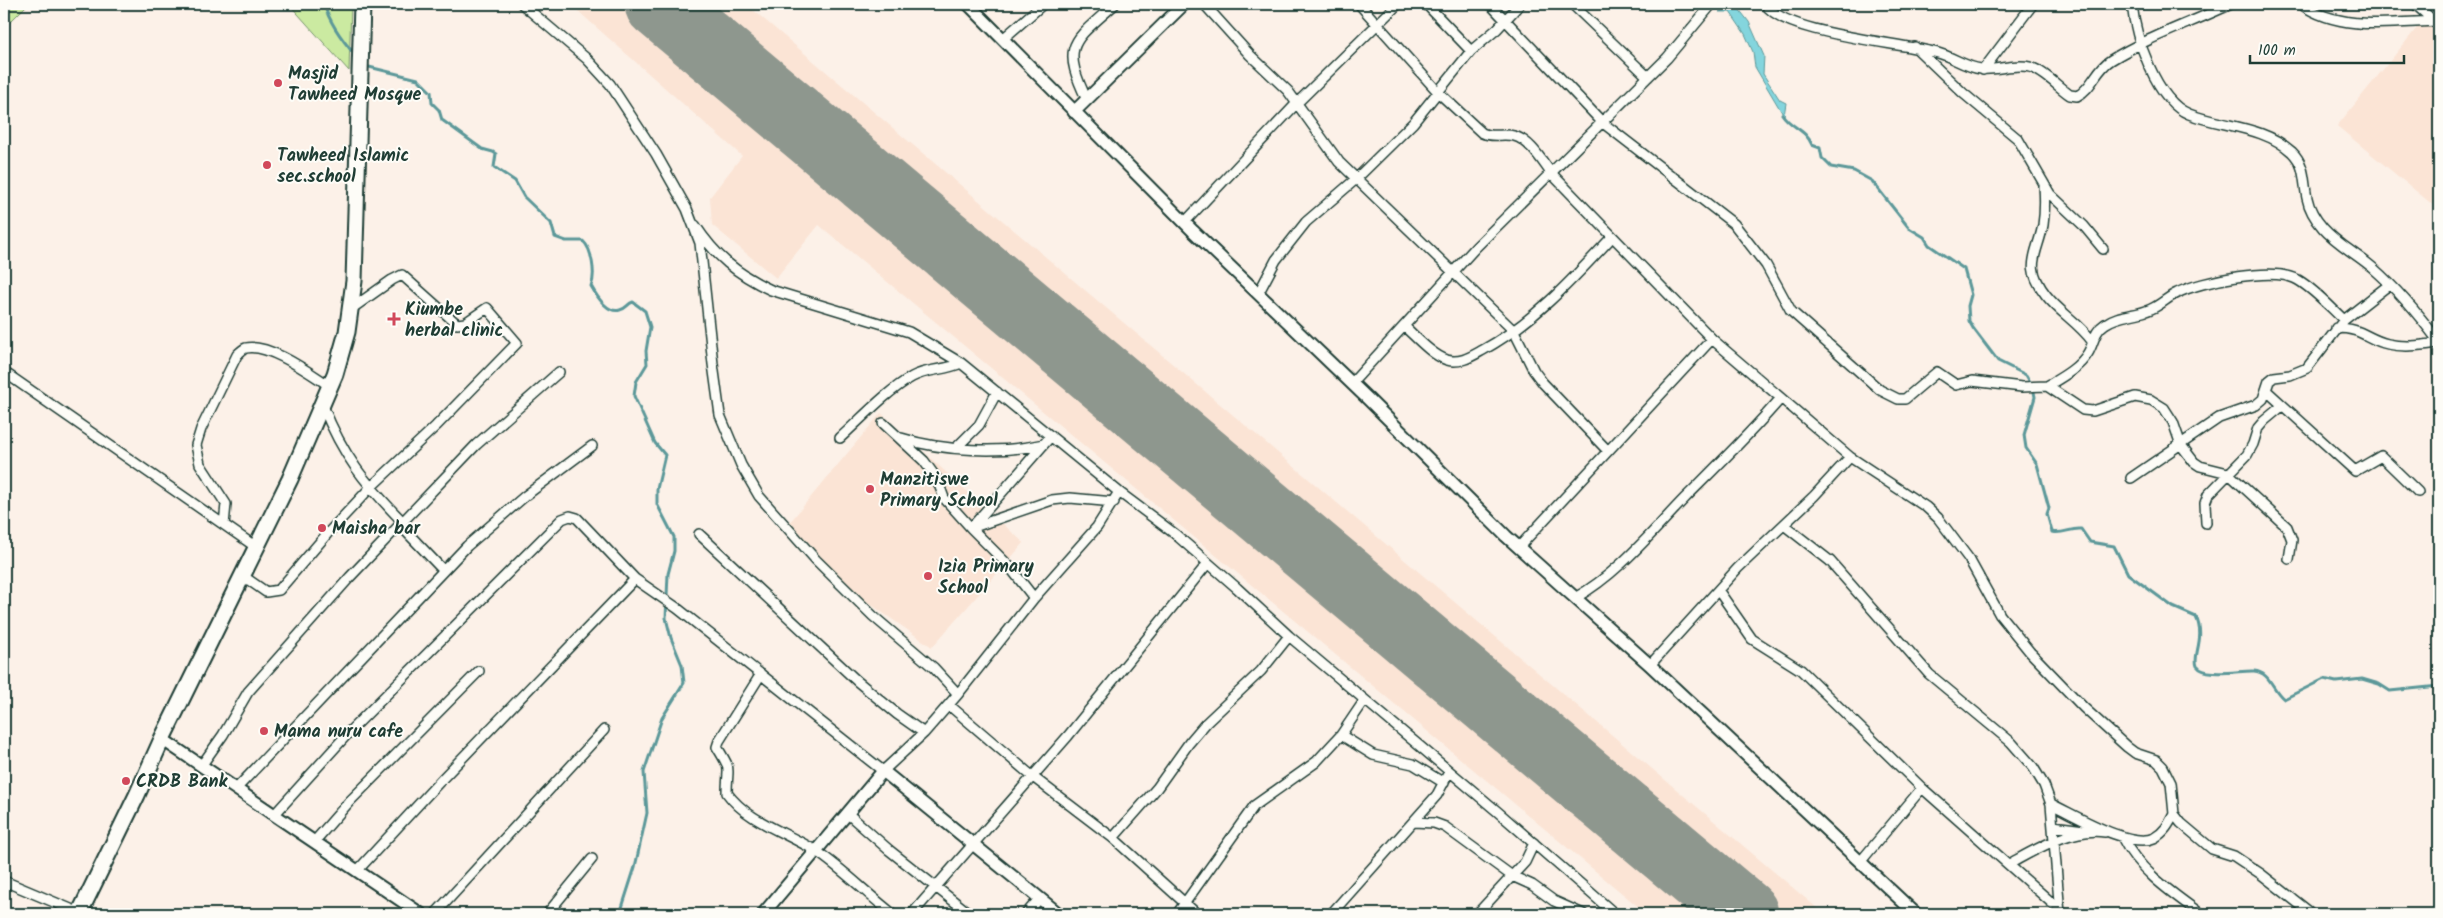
<svg xmlns="http://www.w3.org/2000/svg" width="2443" height="918" viewBox="0 0 2443 918" font-family="Kalam,sans-serif">
<rect width="100%" height="100%" fill="#fcf1e8"/>
<filter id="ink" filterUnits="userSpaceOnUse"><feTurbulence type="fractalNoise" baseFrequency=".02" numOctaves="2"/><feDisplacementMap in="SourceGraphic" scale="10" xChannelSelector="R" yChannelSelector="G"/><feConvolveMatrix kernelMatrix="1 2 1 2 8 2 1 2 1" color-interpolation-filters="sRGB"/></filter>
<g filter="url(#ink)">
<path fill="#fbe4d5" d="M570,4H746L1824,914H1647L819,225L776,278L712,225L710,197L742,156Z
M2425,18L2439,30V210L2337,126Z
M881,413L1024,543L932,647L850,590L790,522Z"/>
<path fill="#cbeaa1" stroke="#75946a" d="M4,4H28L4,28Z
M289,4H351L349,71Z"/>
<path fill="#84d5dd" stroke="#5c9899" d="M1729,4H1735L1749,22L1764,56L1763,74L1780,100L1786,103L1784,116L1755,67L1753,52L1745,34L1730,12H1719Z"/>
<g fill="none" stroke-linecap="round" stroke-linejoin="round">
<path stroke="#5c9899" stroke-width="3" d="M324,4C330,24 342,40 356,56
M1714,4L1722,10L1725,9
M365,66L418,79L431,92L432,103L439,110L442,120L482,149L493,152L496,154L494,167L515,181L524,197L551,223L555,237L566,241H583C592,249 596,275 591,286C596,295 608,314 620,310C626,309 627,304 633,302L645,311L650,327L646,351L647,364L636,382L634,396L655,443L665,455L657,489V504L674,537V551L668,574L666,618L671,638L682,665L684,683L662,718L644,772L647,813L635,867L620,914
M1782,114C1791,128 1806,129 1812,145L1820,148L1822,158L1831,167L1854,171L1872,181L1909,228L1924,237L1929,245L1964,269L1971,295L1968,306L1969,321L1973,328L1998,361L2026,375L2033,387L2035,397L2024,435L2026,448L2037,464L2049,508L2047,514L2052,532C2062,535 2070,528 2081,529L2090,542L2114,546L2128,574L2173,607L2196,617C2206,638 2192,656 2197,666C2205,678 2241,670 2254,671C2270,672 2273,691 2284,699L2324,679L2336,682L2362,679L2379,684L2390,691L2439,686"/>
<path stroke="#8e978e" stroke-width="69" d="M659,4L1744,914"/>
<g stroke="#1f3d34" stroke-width="12">
<path id="minor" d="M522,4L587,59L610,84L656,154L687,209L700,243L713,364L720,415L741,465L759,496L816,560L873,616L934,668L958,694
M1204,4L1250,55L1288,91L1339,162L1514,331L1534,371L1543,383L1608,451
M1359,4L1439,93L1482,133C1493,138 1503,133 1514,136C1530,140 1542,161 1551,173L1712,339L1850,457L1926,507L1938,518L1969,559L2000,615L2030,652L2084,708L2127,747L2135,753L2156,760L2163,767L2171,783L2174,814L2181,823L2212,849L2234,856L2261,874L2312,914
M1426,4L1471,51
M1490,4L1603,123L1734,224L1766,265L1791,311L1880,390L1898,399H1905L1937,372L1956,385L1972,381L2022,387L2047,386L2083,410L2093,411L2135,397L2151,400L2164,408L2173,422L2181,445L2194,462L2200,466L2228,473L2287,527L2292,540L2289,559
M1572,4L1648,77
M1765,4C1786,35 1900,42 1938,53C1953,57 1965,67 1981,69C1997,71 2014,63 2030,67C2044,71 2058,87 2070,95L2077,96C2092,89 2096,69 2111,60C2148,37 2191,23 2231,4
M2132,4C2135,36 2156,101 2189,114C2222,127 2264,126 2292,152C2306,166 2303,180 2307,198C2309,208 2316,220 2323,228C2337,244 2357,254 2373,268C2398,290 2419,315 2439,342
M2301,4C2339,31 2390,23 2435,21
M2415,4L2437,24
M1004,38L1043,4
M1915,47L1963,93L2018,139L2050,194L2084,226L2103,249
M1983,70L2033,4
M1087,100C1060,44 1073,42 1115,4
M2044,186C2045,200 2045,212 2043,225C2037,256 2023,265 2046,295C2059,312 2079,323 2092,341
M1185,222L1297,103L1398,4
M695,225C715,256 737,274 771,290L909,332L961,363L1119,492L1175,534L1237,588L1289,636L1498,812L1615,914
M1258,294L1276,260L1306,222L1356,179L1413,123L1471,51L1497,29L1520,4
M1405,327C1417,338 1432,355 1447,360C1460,364 1472,356 1483,350C1534,322 1573,279 1612,237
M2336,328C2363,328 2366,339 2388,344C2405,348 2423,345 2439,343
M4,372L256,547
M1352,383L1476,247L1667,58L1712,4
M2047,386C2062,377 2079,368 2088,353C2094,343 2094,331 2105,324C2118,314 2137,316 2151,309C2161,305 2168,297 2177,293C2201,281 2275,266 2298,280C2315,290 2330,307 2344,320
M2267,391L2355,471L2381,456L2418,492
M323,406C343,456 364,482 402,521
M883,423L924,461L937,479L944,498L971,528L1052,500L1070,498L1114,502
M840,438C861,419 888,390 912,377C928,368 945,371 961,363
M901,438C942,451 1002,454 1044,444
M956,448L979,425L997,392
M2131,478L2219,418L2256,405L2263,399L2269,381L2274,377L2290,375L2307,368L2344,320L2390,284
M2206,523L2205,503L2208,495L2247,455L2253,444L2258,428L2264,421L2282,406
M399,524L443,570
M224,525L226,504L200,464L196,445L201,429L237,355C239,353 243,349 246,348C269,343 311,374 330,386
M1784,525L1830,561L1929,674L2011,742L2033,767L2044,785L2051,804L2060,914
M699,534L857,681L897,714L924,733
M1519,547L1712,339
M243,576L266,592L279,590L327,534L370,488L436,426L517,343L487,308L465,323L457,324L402,275L392,280L351,309
M1718,590L1752,639L1801,670L1922,788L2061,911
M1034,598L1009,566L971,528L1051,436
M1575,598C1618,574 1651,533 1685,498C1718,465 1751,433 1781,398
M1650,665L1738,568L1814,496L1850,457
M761,674L719,741L717,747C733,773 727,764 727,793C748,822 786,832 816,851C843,869 867,894 893,914
M949,705L1033,777L1113,838L1197,914
M1341,735L1373,755L1413,764L1444,783
M201,766L223,735L248,692L350,577L476,445L559,372
M236,789L467,546L525,496L592,446
M2051,804C2075,815 2130,849 2154,838C2164,833 2169,824 2174,814
M847,813L889,850L970,914
M274,815L351,730L562,519L570,516L577,518L635,579
M1413,822L1434,823L1445,827L1512,876L1532,885L1554,901L1583,914
M2053,826L2084,830
M2122,837C2138,870 2172,893 2201,914
M1113,838L1157,788L1189,743L1206,723L1261,671L1289,636
M314,842L349,802L479,671
M1861,861L1922,788
M2009,864C2037,849 2072,827 2105,832
M357,871L443,778L635,579L677,608L883,771L924,733L958,694L1034,598L1097,527L1119,492
M4,881L80,913
M435,914L604,730
M547,914L592,859
M912,914L1068,736L1208,563
M1026,914L1040,898
M1177,914L1254,806L1316,762L1341,735L1364,701
M1331,914L1437,795L1449,772
M1477,914L1525,862L1534,843"/>
</g>
<g stroke="#1f3d34" stroke-width="15">
<path id="tertiary" d="M968,4L1193,231L1368,399L1506,536L1650,665L1916,914
M1074,112L1184,4
M162,739L421,914
M763,914L883,771L1059,914"/>
</g>
<g stroke="#1f3d34" stroke-width="19">
<path id="trunk" d="M79,914L137,795L162,739L290,479L335,374L347,332L354,281L362,4"/>
</g>
<use href="#minor" stroke="#fdfcf7" stroke-width="9"/>
<use href="#tertiary" stroke="#fdfcf7" stroke-width="11"/>
<use href="#trunk" stroke="#fdfcf7" stroke-width="15"/>
</g>
</g>
<g fill="#d1495b" stroke="#fdfcf7" stroke-width="2">
<circle cx="278" cy="83" r="5"/>
<circle cx="267" cy="165" r="5"/>
<path d="M391.5 311.5h5v5h5v5h-5v5h-5v-5h-5v-5h5z"/>
<circle cx="870" cy="489" r="5"/>
<circle cx="322" cy="528" r="5"/>
<circle cx="928" cy="576" r="5"/>
<circle cx="264" cy="731" r="5"/>
<circle cx="126" cy="781" r="5"/>
</g>
<g text-anchor="middle" stroke-width="4" stroke-linejoin="round" paint-order="stroke">
<g font-size="18" font-weight="bold" fill="#1f3d34" stroke="#fdfcf7" text-anchor="start">
<text x="288" y="79">Masjid<tspan x="288" dy="21">Tawheed Mosque</tspan></text>
<text x="277" y="161">Tawheed Islamic<tspan x="277" dy="21">sec.school</tspan></text>
<text x="405" y="315">Kiumbe<tspan x="405" dy="21">herbal clinic</tspan></text>
<text x="880" y="485">Manzitiswe<tspan x="880" dy="21">Primary School</tspan></text>
<text x="332" y="534">Maisha bar</text>
<text x="938" y="572">Izia Primary<tspan x="938" dy="21">School</tspan></text>
<text x="274" y="737">Mama nuru cafe</text>
<text x="136" y="787">CRDB Bank</text>
</g>
</g>
<rect width="2443" height="918" fill="none" stroke="#fdfcf7" stroke-width="20"/>
<rect x="10" y="10" width="2423" height="898" fill="none" stroke="#1f3d34" stroke-width="2" filter="url(#ink)"/>
<path d="M2250 55v8h154v-8" fill="none" stroke="#1f3d34" stroke-width="2.5"/>
<text x="2258" y="55" font-size="15" fill="#1f3d34" stroke="#fdfcf7" stroke-width="4" paint-order="stroke">100 m</text>
</svg>
